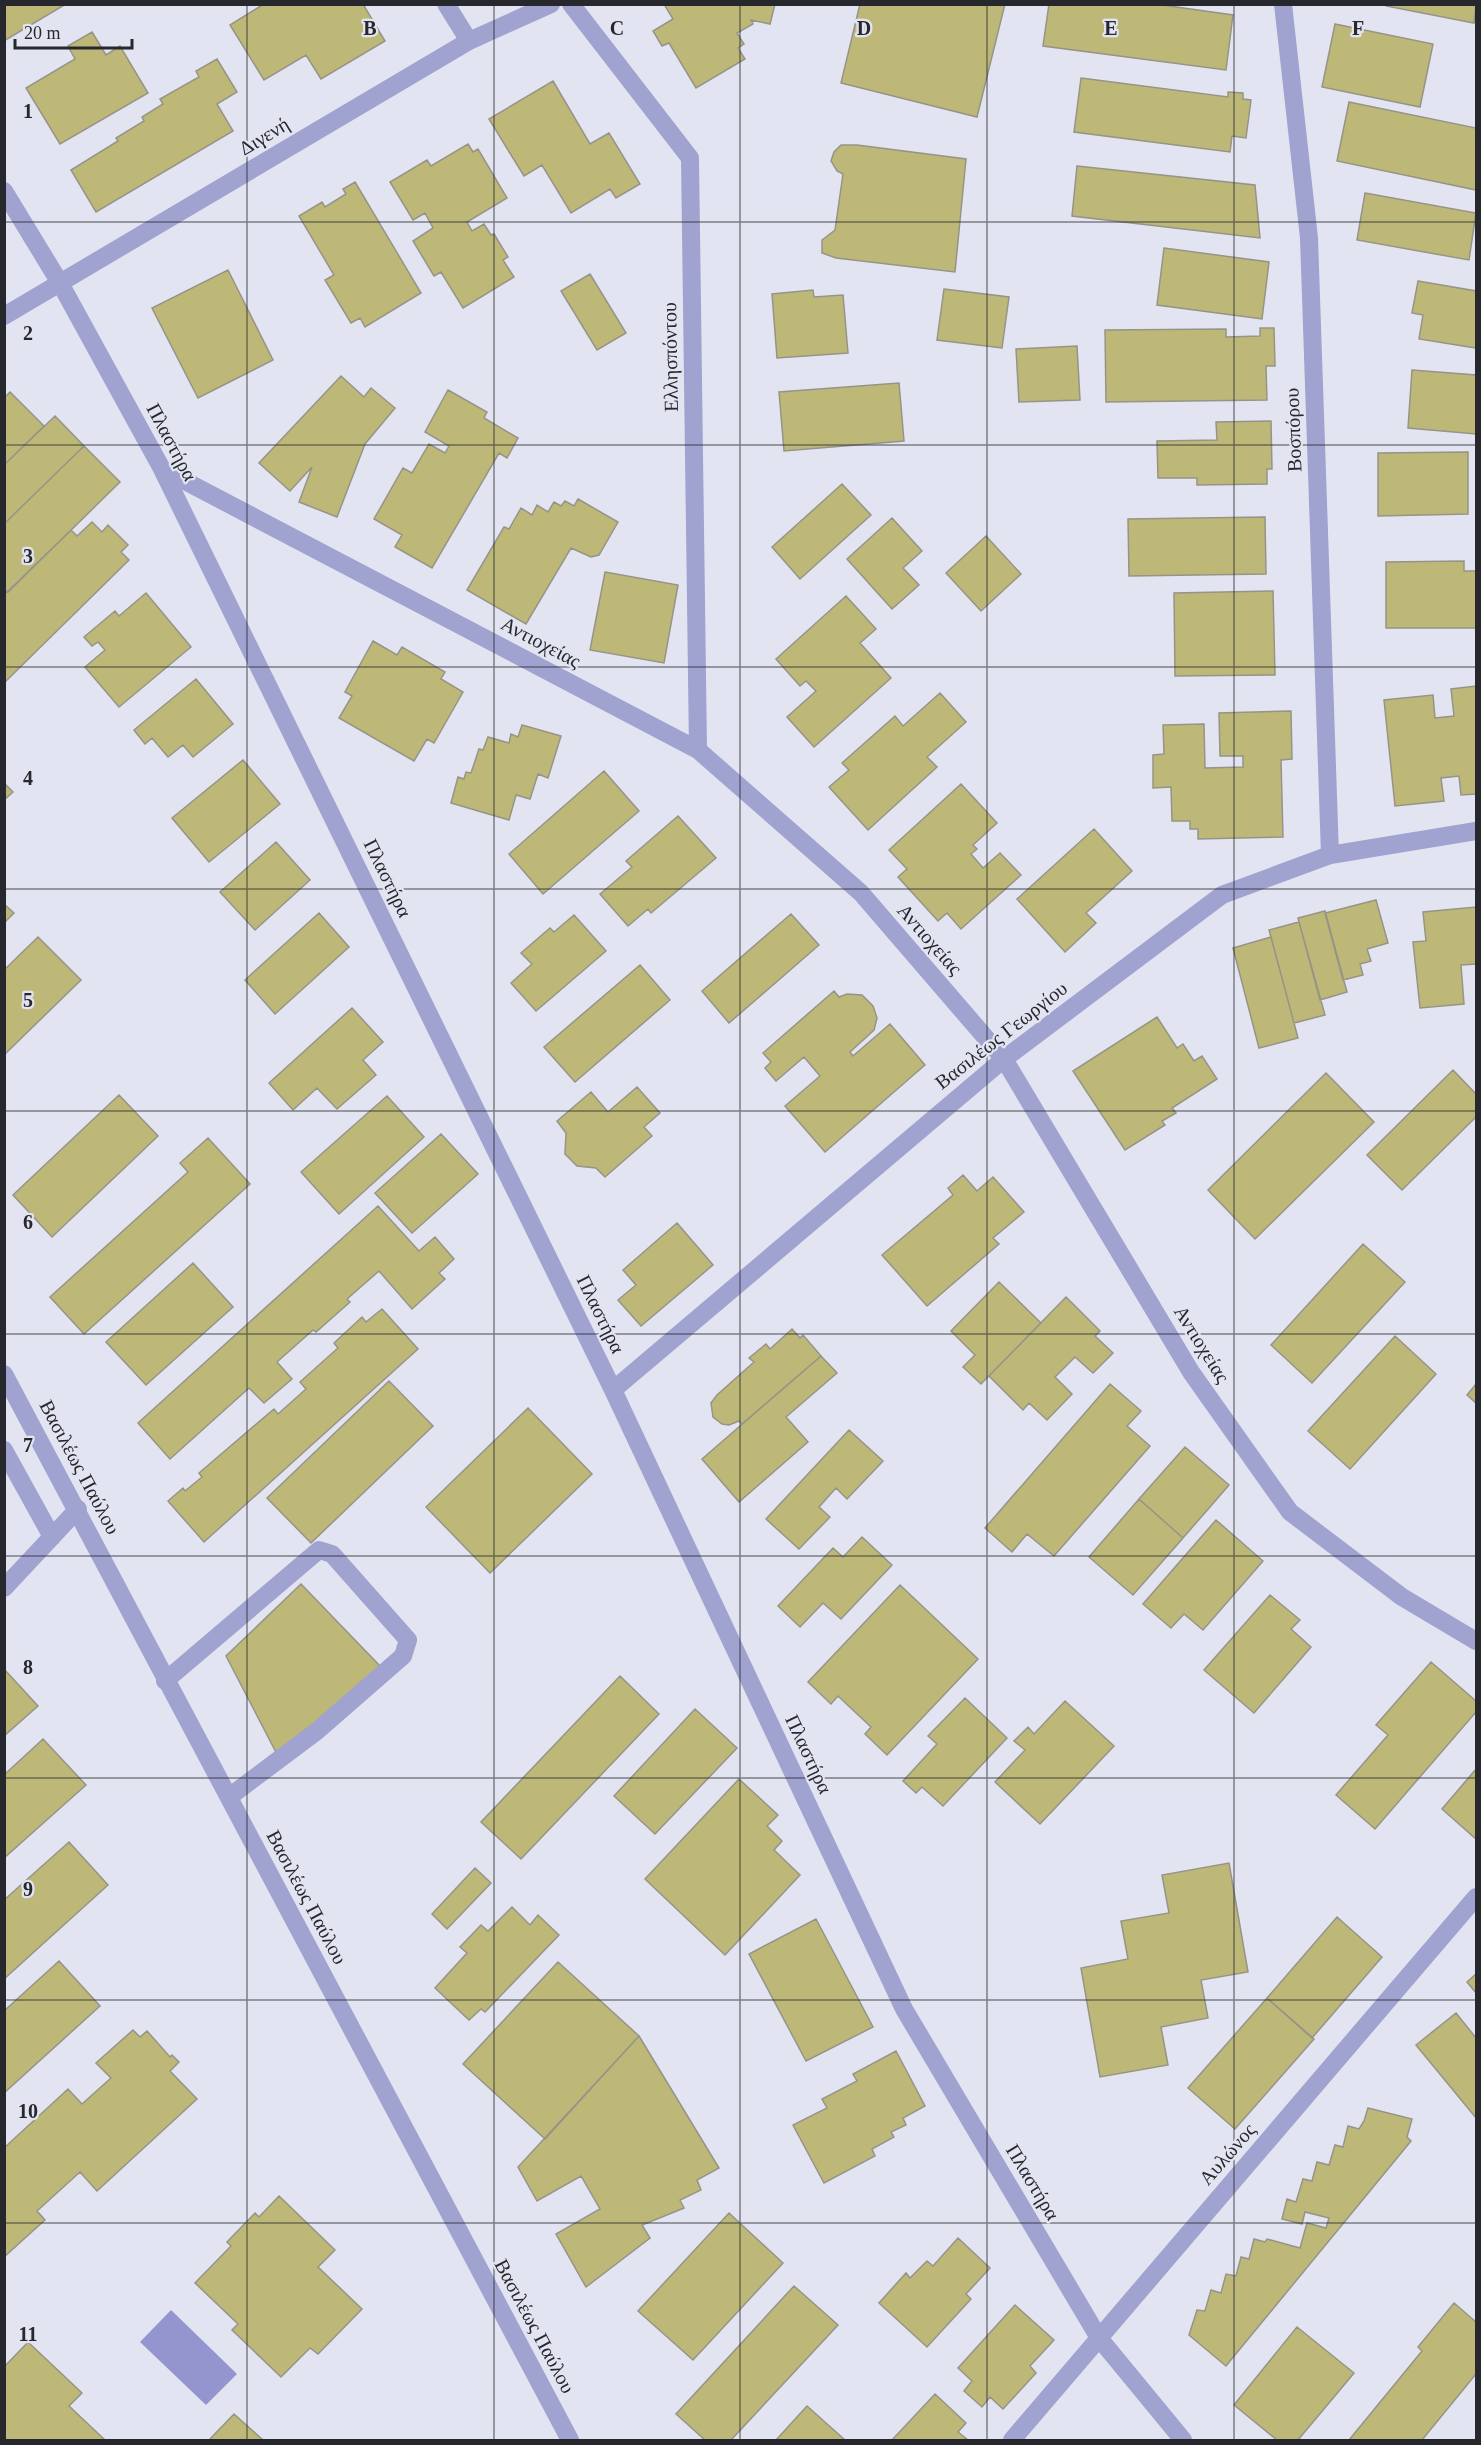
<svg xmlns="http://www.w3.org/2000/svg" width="1481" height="2445" viewBox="0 0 1481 2445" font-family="'Times New Roman',serif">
<rect width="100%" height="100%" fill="#e3e4f2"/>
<path fill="#9495cf" d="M171,2310L237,2374L206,2405L140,2342Z"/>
<path fill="#beb878" stroke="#959487" stroke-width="1.5" d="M4,4H66L4,41Z
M264,4H363L385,41L321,79L306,55L264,80L230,25Z
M664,4H775L770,24L751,20L753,24L737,33L744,44L738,48L745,59L696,88L669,43L662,46L653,31L673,19Z
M860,4H1005L977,117L841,83Z
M1049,4H1155L1233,15L1226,70L1043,46Z
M1476,4L1474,23L1386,6V4Z
M1335,24L1433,44L1420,107L1322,87Z
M92,32L106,55L120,46L148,93L60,144L26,88L75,59L68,46Z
M217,59L237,92L217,104L233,131L96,212L71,170L118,141L116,138L144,121L142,117L163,104L160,99L199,77L196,71Z
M1081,78L1228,97V92L1243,93V99L1251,100L1246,138L1232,136L1230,152L1074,132Z
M553,81L590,144L609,133L640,184L616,198L610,189L571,213L542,165L524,176L489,119Z
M1349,102L1476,128V190L1337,161Z
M468,144L473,152L478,149L507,198L467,222L472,231L484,224L491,235L494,234L508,257L503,260L514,277L463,308L441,272L434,276L413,241L433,228L425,213L413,220L390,182L427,160L431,166Z
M841,145H857L966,159L955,272L836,258L822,253V240L835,230L843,174L837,171L831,161L834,152Z
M1077,166L1255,185L1260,238L1072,216Z
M355,182L421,293L365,327L360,318L351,323L325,280L334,275L299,216L322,202L325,207L346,194L343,189Z
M1365,193L1476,213L1469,260L1357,240Z
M1164,248L1269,262L1262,319L1157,305Z
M228,270L273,360L198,398L152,308Z
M590,274L626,333L597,350L561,291Z
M1418,281L1476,291V348L1419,339L1423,315L1412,313Z
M944,289L1009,297L1002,348L937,340Z
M813,290L814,297L843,295L848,353L777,358L772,294Z
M1260,328H1274L1275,366H1266L1267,400L1106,402L1105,330L1226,329V337L1260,336Z
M1077,346L1080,400L1019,402L1016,349Z
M1412,370L1476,375V434L1408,428Z
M341,376L364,397L371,388L395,408L365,444L337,517L299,502L312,467L290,491L259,463Z
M899,383L904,441L784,451L779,392Z
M448,390L487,412L484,418L518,438L507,458L499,453L432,568L395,547L402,535L374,519L403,468L412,473L429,444L445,453L449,446L425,432Z
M10,392L44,426L4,465V398Z
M55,416L84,446L4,524V465Z
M1271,421L1272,469H1267V484L1197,485V478H1158L1157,441L1217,440L1216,422Z
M84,446L120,482L8,592L4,589V524Z
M1468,452V514L1378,516V453Z
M842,484L871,515L800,579L772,547Z
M578,499L618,522L599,555L591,557L571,548L526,624L467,590L504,527L509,529L521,508L532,515L537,505L548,512L554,502L561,506L565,501L574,506Z
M1265,517L1266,574L1129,576L1128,519Z
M892,518L922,551L903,568L919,585L892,609L847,559Z
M92,522L102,532L108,525L128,545L121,552L129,560L5,682L4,595L71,530L77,536Z
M986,536L1021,574L981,611L946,573Z
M1464,561V571H1476V628H1386V562Z
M605,572L678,585L664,663L590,650Z
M1273,591L1275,675L1175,676L1174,593Z
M146,593L191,647L119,707L85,667L105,650L98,642L92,646L84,637L115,611L119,616Z
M846,596L876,629L860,643L891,678L814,747L787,717L816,691L806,681L800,686L776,659Z
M373,641L397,655L402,647L445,672L441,679L463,692L434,743L427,739L414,761L339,718L352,696L345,692Z
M196,679L233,724L193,757L183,745L168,757L152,738L145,744L134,730Z
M1476,686V794L1461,795L1459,776L1441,778L1444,801L1395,806L1384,700L1433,695L1435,718L1454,716L1451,689Z
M940,693L966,722L927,757L937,767L868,830L829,787L849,770L842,763L895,716L903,726Z
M1291,711L1292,759L1281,760L1283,837L1198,839V829H1190V821H1172L1171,787L1153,788V755L1164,754L1163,725L1204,724L1205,768L1243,767V756H1220L1219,713Z
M522,725L561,736L548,778L538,774L530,799L516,795L509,820L451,803L458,777L464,779L466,772L471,773L479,749L483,750L488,737L509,743L511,734L518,737Z
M243,760L280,804L209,862L172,818Z
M604,771L639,811L543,894L509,854Z
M4,783L13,792L4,800Z
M961,784L997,823L973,845L977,849L971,854L983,868L1000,853L1021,875L961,929L947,913L938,921L898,877L907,869L889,850Z
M678,816L716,858L651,913L648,909L628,926L600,894L632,867L626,861Z
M1094,829L1132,871L1086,913L1096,923L1065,952L1017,899Z
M276,842L310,880L255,930L220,892Z
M1376,900L1388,943L1367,949L1371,961L1360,964L1363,975L1343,980L1325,913Z
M4,904L14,913L4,923Z
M1476,907V964L1461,965L1464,1004L1420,1008L1413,942L1426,941L1423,912Z
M1325,911L1347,992L1320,1000L1298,918Z
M319,913L349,947L275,1014L245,980Z
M791,914L819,945L729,1023L702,991Z
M574,915L606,951L536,1011L511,983L532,964L521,953L550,928L554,932Z
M1299,922L1325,1015L1294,1023L1269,930Z
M38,937L81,980L4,1055V970Z
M1271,937L1298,1038L1259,1048L1233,948Z
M640,965L670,1000L575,1082L544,1047Z
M834,991L839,997L847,994L862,995L873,1006L877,1018L874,1030L850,1052L853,1056L890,1024L925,1065L825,1152L785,1106L820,1076L804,1057L776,1081L765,1068L771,1062L763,1053Z
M352,1008L383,1042L363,1060L376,1075L337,1109L317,1088L293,1110L269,1083Z
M1157,1017L1177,1048L1183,1044L1194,1061L1202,1056L1217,1079L1172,1108L1176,1113L1162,1121L1165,1125L1125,1150L1073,1071Z
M1453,1070L1476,1094V1117L1402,1190L1367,1155Z
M1326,1073L1374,1122L1255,1239L1208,1190Z
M637,1087L660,1113L644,1127L652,1136L605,1177L596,1168L577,1166L565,1154L566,1133L557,1121L591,1092L608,1112Z
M119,1095L158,1136L52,1237L13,1195Z
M387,1096L424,1137L339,1214L301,1172Z
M441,1134L478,1174L412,1233L375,1193Z
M208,1138L250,1184L84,1334L50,1297L188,1172L180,1163Z
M963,1175L977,1191L993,1177L1024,1212L993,1238L999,1244L927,1306L882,1255L953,1195L948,1188Z
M378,1206L419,1251L435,1237L454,1259L439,1273L445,1279L412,1309L379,1271L347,1299L350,1302L316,1332L313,1330L277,1362L292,1379L264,1403L249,1388L170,1459L138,1423Z
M677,1223L713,1265L641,1326L618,1300L636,1285L623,1270Z
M1363,1244L1405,1282L1312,1383L1271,1345Z
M193,1263L233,1307L146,1385L106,1342Z
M999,1282L1041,1323L981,1384L963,1367L975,1355L951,1331Z
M1066,1297L1100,1331L1095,1336L1113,1353L1093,1373L1075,1357L1055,1377L1072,1394L1047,1420L1029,1403L1023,1410L989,1376Z
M382,1309L418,1349L204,1542L168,1501L183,1488L185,1491L202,1477L199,1473L274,1409L278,1414L306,1389L300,1382L338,1348L334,1343L362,1317L366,1322Z
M792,1329L800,1338L803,1335L821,1356L742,1424L739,1421L729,1425L722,1424L713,1417L711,1403L717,1395L754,1362L749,1358L766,1344L770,1349Z
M1395,1336L1436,1374L1350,1469L1308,1431Z
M821,1356L837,1373L786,1417L808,1442L739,1502L702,1459Z
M389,1381L433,1426L311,1543L267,1498Z
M1110,1384L1141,1411L1127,1426L1150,1446L1054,1556L1027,1534L1012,1552L985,1528Z
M1476,1384V1403L1467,1395Z
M528,1408L592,1474L490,1573L426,1507Z
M849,1430L883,1461L847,1499L836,1488L819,1507L830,1517L799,1549L766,1519Z
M1185,1447L1229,1485L1183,1538L1139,1499Z
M1139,1499L1183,1538L1133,1595L1089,1557Z
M1216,1520L1263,1561L1203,1630L1184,1614L1171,1628L1143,1604Z
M862,1537L892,1565L841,1619L823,1603L800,1627L778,1606L833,1548L843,1557Z
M301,1584L380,1666L278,1756L226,1656Z
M900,1585L978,1659L887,1755L865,1734L871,1727L838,1696L831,1704L808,1682Z
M1270,1595L1300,1620L1291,1629L1311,1647L1254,1713L1204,1670Z
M1431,1662L1476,1701V1712L1375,1829L1336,1795L1388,1735L1376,1725Z
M4,1669L38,1706L4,1736Z
M620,1676L659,1714L521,1859L481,1822Z
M965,1698L1007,1738L943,1806L922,1787L916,1793L903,1781L937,1744L928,1736Z
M1065,1701L1114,1746L1040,1824L995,1782L1025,1750L1014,1741L1028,1727L1034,1734Z
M695,1709L737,1748L655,1834L614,1796Z
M43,1739L86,1785L4,1858V1775Z
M1476,1769V1839L1442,1809Z
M739,1779L778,1815L767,1826L782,1841L774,1850L800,1875L725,1955L645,1879Z
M69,1842L108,1885L4,1979V1900Z
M1229,1863L1248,1972L1201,1980L1208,2018L1161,2027L1168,2065L1100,2077L1081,1968L1128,1959L1121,1921L1169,1913L1162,1875Z
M475,1868L491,1883L447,1929L432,1914Z
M512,1907L530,1925L538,1915L559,1935L485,2012L481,2009L469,2020L435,1988L467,1953L460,1947L481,1925L488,1931Z
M1337,1917L1382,1957L1312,2038L1267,1998Z
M816,1919L873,2027L806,2061L749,1954Z
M59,1961L100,2006L4,2093V2011Z
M558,1962L639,2036L545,2139L463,2064Z
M1476,1974V1993L1467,1982Z
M1267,1998L1314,2039L1235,2129L1188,2088Z
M1456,2013L1476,2038V2118L1416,2045Z
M133,2030L140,2037L147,2031L170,2057L172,2055L179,2062L170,2071L197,2099L97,2191L80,2172L37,2211L45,2220L4,2257V2148L68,2089L82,2104L111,2078L96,2063Z
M639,2036L719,2168L697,2180L701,2190L680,2200L684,2208L642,2225L650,2238L586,2287L556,2234L600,2209L581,2176L537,2201L518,2167Z
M896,2051L925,2106L903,2118L906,2125L891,2132L894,2137L872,2149L875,2156L824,2183L793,2125L827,2108L822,2099L857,2081L853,2074Z
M1368,2108L1412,2119L1407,2137L1411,2141L1226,2366L1189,2335L1197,2310L1205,2311L1211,2290L1221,2293L1226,2274L1236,2276L1241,2257L1249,2259L1254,2239L1265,2242L1267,2239L1300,2248L1307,2223L1326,2228L1329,2218L1305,2212L1302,2224L1282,2219L1287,2199L1296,2202L1303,2179L1312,2181L1317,2162L1329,2165L1335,2145L1343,2147L1348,2126L1359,2129L1364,2121Z
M279,2196L335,2250L318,2267L362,2309L318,2354L310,2348L281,2377L232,2330L238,2324L195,2283L231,2246L227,2242L255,2213L259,2217Z
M729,2213L783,2263L693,2360L638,2311Z
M958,2238L990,2268L966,2294L971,2299L927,2347L879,2303L906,2273L910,2278L927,2261L933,2266Z
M794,2286L838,2325L731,2440H705L676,2414Z
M1454,2303L1476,2322V2374L1422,2440H1349L1422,2351L1418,2347Z
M1015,2305L1054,2340L1030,2366L1036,2373L1003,2409L990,2397L982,2407L964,2391L972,2381L958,2368Z
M1297,2327L1354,2373L1298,2440H1277L1234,2405Z
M28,2342L82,2393L69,2406L105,2440H4V2367Z
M935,2394L966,2423L958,2432L968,2440H892Z
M807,2406L845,2440H776Z
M234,2414L263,2440H209Z"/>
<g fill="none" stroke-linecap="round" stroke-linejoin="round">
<path stroke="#a0a2cf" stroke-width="18" d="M446,4L469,41
M571,4L690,158L698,750
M1283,4L1309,238L1330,855
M4,191L60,283L162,469L613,1390L904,2009L1099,2338L1183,2440
M4,316L469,41L551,4
M162,469L698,750L861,893L1004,1059L1191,1372L1290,1512L1402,1597L1476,1641
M4,1374L570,2440
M613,1390L1004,1059L1222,895L1330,855L1476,831
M4,1450L52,1537
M4,1588L78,1509
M165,1681L319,1550L332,1554L408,1640L403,1656L317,1731L229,1797
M1012,2440L1476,1897"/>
</g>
<path fill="none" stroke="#27282d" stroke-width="1.5" stroke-opacity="0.55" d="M247,4V2440M494,4V2440M740,4V2440M987,4V2440M1234,4V2440M4,222H1476M4,445H1476M4,667H1476M4,889H1476M4,1111H1476M4,1334H1476M4,1556H1476M4,1778H1476M4,2000H1476M4,2223H1476"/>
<g text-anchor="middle" stroke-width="4.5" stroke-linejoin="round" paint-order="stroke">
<g font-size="20" fill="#27282d" stroke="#e3e4f2">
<text transform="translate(264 136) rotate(-31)" y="7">Διγενή</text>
<text transform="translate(670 357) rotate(-91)" y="7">Ελλησπόντου</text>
<text transform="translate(1293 430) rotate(-92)" y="7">Βοσπόρου</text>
<text transform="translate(172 442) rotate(62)" y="7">Πλαστήρα</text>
<text transform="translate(541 642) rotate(28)" y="7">Αντιοχείας</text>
<text transform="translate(388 878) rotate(64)" y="7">Πλαστήρα</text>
<text transform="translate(930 939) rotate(49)" y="7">Αντιοχείας</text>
<text transform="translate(1001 1035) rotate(-38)" y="7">Βασιλέως Γεωργίου</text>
<text transform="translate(601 1314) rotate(64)" y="7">Πλαστήρα</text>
<text transform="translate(1202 1344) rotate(58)" y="7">Αντιοχείας</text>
<text transform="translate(80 1467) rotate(62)" y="7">Βασιλέως Παύλου</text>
<text transform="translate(809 1754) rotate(65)" y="7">Πλαστήρα</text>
<text transform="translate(307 1897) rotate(62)" y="7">Βασιλέως Παύλου</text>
<text transform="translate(1227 2154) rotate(-49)" y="7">Αυλώνος</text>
<text transform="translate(1033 2182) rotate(59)" y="7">Πλαστήρα</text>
<text transform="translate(535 2326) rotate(62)" y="7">Βασιλέως Παύλου</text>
</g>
</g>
<g font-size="20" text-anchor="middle" font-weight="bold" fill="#27282d" stroke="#e3e4f2" stroke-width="4.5" stroke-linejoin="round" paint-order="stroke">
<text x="370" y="35">B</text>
<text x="617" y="35">C</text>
<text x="864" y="35">D</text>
<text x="1111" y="35">E</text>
<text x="1358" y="35">F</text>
<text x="28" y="118">1</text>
<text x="28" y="340">2</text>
<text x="28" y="563">3</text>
<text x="28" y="785">4</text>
<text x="28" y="1007">5</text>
<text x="28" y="1229">6</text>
<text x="28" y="1452">7</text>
<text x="28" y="1674">8</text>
<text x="28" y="1896">9</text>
<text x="28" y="2118">10</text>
<text x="28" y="2341">11</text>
</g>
<rect width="1481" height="2445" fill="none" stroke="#27282d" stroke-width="12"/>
<path d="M15 39v9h117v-9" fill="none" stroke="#27282d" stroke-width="3"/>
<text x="24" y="39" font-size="18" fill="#27282d" stroke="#e3e4f2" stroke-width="4.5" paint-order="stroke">20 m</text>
</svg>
